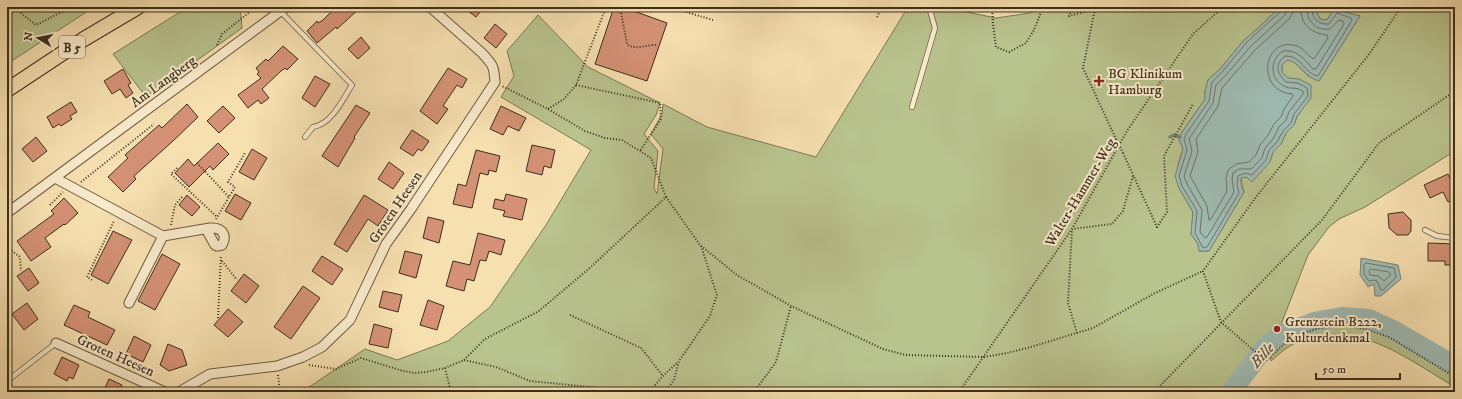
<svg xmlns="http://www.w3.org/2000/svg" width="1462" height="399" viewBox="0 0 1462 399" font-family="'IM FELL DW Pica',serif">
<rect width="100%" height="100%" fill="#f7e0b0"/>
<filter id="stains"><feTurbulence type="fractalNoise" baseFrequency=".005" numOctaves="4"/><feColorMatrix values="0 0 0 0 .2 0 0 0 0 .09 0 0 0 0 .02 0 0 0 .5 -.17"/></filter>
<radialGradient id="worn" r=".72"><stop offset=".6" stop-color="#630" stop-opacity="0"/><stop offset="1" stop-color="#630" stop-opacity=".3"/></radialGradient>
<path fill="#b9c38e" stroke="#7a7956" d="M7,7H94L7,64Z
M188,7H240L242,28L146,97L113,54Z
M908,7H942L996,18L1030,13L1039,7H1280L1256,30L1244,40L1220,69L1208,80L1205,91V99L1182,132L1179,139L1183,149L1178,164L1179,188L1193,212L1191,234L1198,244L1199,251H1209L1244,192L1241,178L1246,177L1270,162L1273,152L1281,144L1286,133L1294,125L1297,117L1303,108L1299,79L1288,78L1282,72V65L1287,60L1293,61L1308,76L1319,81L1360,16L1344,12L1335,7H1455V151L1365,207L1339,219L1329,227L1308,255L1280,327L1313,313L1344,308L1371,314L1455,358V387C1410,361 1359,319 1304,340C1300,342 1294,343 1290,346C1283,350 1277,356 1271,361L1268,342L1251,373L1235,392H302L365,349L397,360L448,341L490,307L546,225L591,150L501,97L514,76L507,51L538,15L588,67L660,103L656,115L644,134L658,151L654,188L657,194L663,149L651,134L662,114L663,104L707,127L816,157Z
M1316,7H1335L1327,20L1320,19L1316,11Z"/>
<path fill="#9fbbb3" stroke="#778377" d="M1280,7H1316V11L1320,19L1327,20L1335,7L1344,12L1360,16L1319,81C1303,77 1301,62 1287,60L1282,65V72L1288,78L1299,79L1311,85V98L1297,116L1294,125L1286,133L1281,144L1273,152L1270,162L1252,182L1246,177L1241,178V185L1244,192L1209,251H1199L1198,244L1191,234L1193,212L1179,188L1175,176L1183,149L1179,139L1182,132L1205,99V91L1208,80L1220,69L1244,40L1256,30Z
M1361,258L1398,265L1401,279L1381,296H1375L1374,284L1368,287L1360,275Z"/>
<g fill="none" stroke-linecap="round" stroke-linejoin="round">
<path stroke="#6e7568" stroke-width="1" d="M1282,7L1281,11L1247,42L1223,71L1212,82L1209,101L1186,134L1184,139L1187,150L1179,176L1182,186L1197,211L1195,233L1203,248L1207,247L1239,193L1237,185L1238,176L1245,173L1252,175L1266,160L1269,150L1277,142L1283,131L1291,123L1294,114L1308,96L1307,88L1298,83L1286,82C1277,73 1274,65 1285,56C1302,55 1304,74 1318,76L1352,20L1351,18L1337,13L1329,24C1318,25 1311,18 1312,7
M1287,7L1285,15L1251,46L1226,75L1216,85L1213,103L1189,139L1192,151L1184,176L1187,184L1202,210L1200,232L1205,238L1207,237L1234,192L1232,179L1233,173L1239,169H1251L1262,158L1265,148L1273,139L1279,127L1286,120L1289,112L1303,94V91C1295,86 1290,90 1284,86C1269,79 1270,59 1283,51C1297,49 1305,60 1313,69H1316L1344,24L1343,21L1339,20L1330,29C1316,31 1306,21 1307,7
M1293,7L1292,14L1289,19L1255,50L1222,88L1218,106L1196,139L1198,152L1190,176L1207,206L1209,220L1211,219L1227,191L1226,178L1228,170L1236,164L1249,162L1256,155L1260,145L1268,135L1274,124L1281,117L1284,109L1293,96L1292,94C1255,91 1263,35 1297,46C1305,49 1308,57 1314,59L1328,38L1327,35C1311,33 1300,25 1301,7
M1366,263L1394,268L1396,277L1383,290H1381L1377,281L1374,280L1369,281L1364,274V265Z
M1371,269L1389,272L1391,275L1384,281L1378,276L1370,275L1369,271Z"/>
<path stroke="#778377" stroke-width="3.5" d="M1170,137L1174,135L1180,137"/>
<path stroke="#9fbbb3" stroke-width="20" d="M1231,392L1265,347L1283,334L1314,322L1342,317L1369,319L1393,330L1455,366"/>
</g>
<path fill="#d49175" stroke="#3c2f1e" d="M336,7H361L337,29L336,27L317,43L307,31L317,21L318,23L323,20Z
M463,7H484L476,17Z
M614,7H632L631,10L667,23L647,81L595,64Z
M495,24L507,34L496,48L484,38Z
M361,37L370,48L358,59L348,49Z
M283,46L298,59L287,70L285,68L283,70H282L262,89L269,98L261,104L258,100L248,108L238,95L261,78L257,74L259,72L256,68L266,59L268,61Z
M448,68L467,79L462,88L457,85L443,106L448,109L437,124L420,111Z
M123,69L131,83L128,85L133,93L126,98L120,89L112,94L104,81Z
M315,76L330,84L315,107L302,98Z
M71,102L77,112L70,116L72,119L61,126L59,124L53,128L47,117Z
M187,104L198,117L173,141L134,176L136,179L123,192L108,177L128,158L125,155L159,125L162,128Z
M356,105L370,113L354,137L355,138L338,167L322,156Z
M223,106L235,118L219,133L207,121Z
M501,106L526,118L519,131L508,126L503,135L490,129Z
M412,130L429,141L422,151L418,149L413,156L400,148Z
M36,137L47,151L33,162L22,149Z
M218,143L229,154L213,170L210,166L189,187L175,173L188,159L194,166Z
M532,145L555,150L551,168L544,166L542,175L526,171Z
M252,149L267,158L254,180L239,172Z
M476,150L500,156L496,172L489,170L488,175L480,173L472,208L453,204L458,184L466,186Z
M389,162L404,173L393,189L378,179Z
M1448,174L1455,189V199L1448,202L1443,192L1430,198L1424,185Z
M235,194L251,203L241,220L225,211Z
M506,194L527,199L522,220L503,216L505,211L493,208L495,199L504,201Z
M187,195L200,207L192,216L179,205Z
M364,195L388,210L378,226L368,219L347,252L334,244Z
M64,198L78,213L65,225L64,224L45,238L51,247L31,261L17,241L54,214L51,211Z
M1403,212L1411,220V231L1408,235H1397L1389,228L1388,214Z
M428,217L444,221L439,243L423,238Z
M113,231L132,240L108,284L91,275Z
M478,233L505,240L501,255L489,251L486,261L480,260L474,281L467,279L464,291L446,286L453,261L470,265Z
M1428,243L1455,244V265H1445V261H1428Z
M405,251L422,255L416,278L399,273Z
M162,254L180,264L155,310L138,301Z
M322,256L343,269L332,285L312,271Z
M29,268L39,283L28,291L17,276Z
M244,274L259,286L246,303L231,291Z
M303,286L320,298L291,339L274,327Z
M383,291L402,295L398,312L379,307Z
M428,300L444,306L437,330L420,325Z
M27,303L38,319L24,330L12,314Z
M74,305L90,312L88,317L115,330L107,345L64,325Z
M228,309L243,322L228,337L214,325Z
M374,324L392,329L388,348L369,344Z
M134,336L151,345L143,362L126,354Z
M168,344L182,350L187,365L169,371L160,365Z
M62,357L79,365L73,379L69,377L67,381L54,374Z
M109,379L122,385L119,392H103Z"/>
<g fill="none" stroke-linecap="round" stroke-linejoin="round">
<g stroke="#6b5b42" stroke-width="6">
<path id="lane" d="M281,12L352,85C343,99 332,124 313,127L305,137
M912,107L935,28L929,7
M1425,230L1437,236L1455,238
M7,381L56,343"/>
</g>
<g stroke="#6b5b42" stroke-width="11">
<path id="street" d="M55,178L163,236L210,228C221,227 228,234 222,245L217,246L215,245L206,229
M7,213L286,7
M129,303L163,236
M56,343L165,392
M179,392L210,374L277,366L303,357L322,347L350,320L386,244L411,209L495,82C494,66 493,65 482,53L430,7"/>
</g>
<g stroke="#3c2f1e" stroke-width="16">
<path id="primary" d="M7,90L84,39L138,7"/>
</g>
<path stroke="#3c2f1e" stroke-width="2" stroke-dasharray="1 2" stroke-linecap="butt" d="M620,7L627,44C635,51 648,44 657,45
M669,7L713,20
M992,7L993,24L996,47L1009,52L1026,43L1034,30L1043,7
M1072,7L1069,16L1095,9
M1097,7L1095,9L1083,68L1116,139
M1401,7L1370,53L1256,197L1203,271L1221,322L1266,361L1293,336L1316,329L1340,325L1365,329L1389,337L1455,377
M1449,7L1455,11
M1043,8L1049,7
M16,9L36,25L71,7
M877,17L882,7
M7,18L17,7
M217,45L222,34L256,7
M576,85L660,103L661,119L640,151
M548,109L564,99L576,85L606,7
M1123,153L1157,227L1167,212L1164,156L1193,104
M197,163L229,197
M177,168L171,174L217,217
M81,182L154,124
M666,197L700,245L737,275L791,306L883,349L906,355L984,357L1007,353L1031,347L1093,328L1155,293L1203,271
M50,205L63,192
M216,219L235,187L228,182L245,153
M171,225L175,205L182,197
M7,247L20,257L21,271
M222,261L237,280
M92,280L87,277L114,221
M570,315L641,348L663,376
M218,318L221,255
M1077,333L1068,303L1072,229L1112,224L1123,211L1133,176
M464,360L496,367L530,381L641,392
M309,365L336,369L361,358L403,371L415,373L426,372L445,368L464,360L485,339L539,311L592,266L666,197L651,158L622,140L605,138L585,131L548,109L502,86
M445,368L451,392
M278,375L280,392
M649,392L663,376L678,362
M665,392L674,380L679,361L710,316L717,295L701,246
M754,392L776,362L791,306
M959,392L1072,229L1127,131L1193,34L1223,7
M1154,392L1322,220L1379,143L1455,91"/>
<use href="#lane" stroke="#faebcc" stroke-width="4.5"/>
<use href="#street" stroke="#faebcc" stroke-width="9"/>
<use href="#primary" stroke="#f7e0b0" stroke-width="14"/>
<path stroke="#3c2f1e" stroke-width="2" stroke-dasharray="1 2" stroke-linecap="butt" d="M1116,139L1123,153"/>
</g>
<g fill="#8f2418" stroke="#faebcc" stroke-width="1.5">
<path d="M1097 75h4v4h4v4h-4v4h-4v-4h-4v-4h4z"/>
<circle cx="1277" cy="329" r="4"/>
</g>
<g text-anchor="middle" stroke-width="4" stroke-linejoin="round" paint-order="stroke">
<rect fill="#faebcc" stroke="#756752" stroke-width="1" x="59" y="36" width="26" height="22" rx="3"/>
<g font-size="13" font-weight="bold" fill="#3c2f1e">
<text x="72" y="52">B 5</text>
</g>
<g font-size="14" fill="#3c2f1e" stroke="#faebcc" text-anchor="start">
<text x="1108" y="78">BG Klinikum<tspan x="1108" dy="16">Hamburg</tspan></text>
<text x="1285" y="326">Grenzstein B222,<tspan x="1285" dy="16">Kulturdenkmal</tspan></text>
</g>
<g font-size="14" fill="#3c2f1e" stroke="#faebcc">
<text transform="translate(163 81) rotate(-36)" y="5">Am Langberg</text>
<text transform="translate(1080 192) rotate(-59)" y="5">Walter-Hammer-Weg</text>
<text transform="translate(395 207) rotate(-56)" y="5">Groten Heesen</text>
<text transform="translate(116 355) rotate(24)" y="5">Groten Heesen</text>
</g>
<g font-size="15" font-style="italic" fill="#555243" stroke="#faebcc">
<text transform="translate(1262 355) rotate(-48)" y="5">Bille</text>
</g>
</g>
<rect width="1462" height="399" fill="none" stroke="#f7e0b0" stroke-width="24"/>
<rect x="8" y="8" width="1446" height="383" fill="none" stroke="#3c2f1e" stroke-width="2"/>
<rect x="12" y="12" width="1438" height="375" fill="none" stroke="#3c2f1e"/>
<g transform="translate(38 38) rotate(280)" stroke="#faebcc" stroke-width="3" paint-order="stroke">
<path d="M0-3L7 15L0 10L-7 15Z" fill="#3c2f1e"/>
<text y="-6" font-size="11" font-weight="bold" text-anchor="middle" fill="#3c2f1e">N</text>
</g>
<path d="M1316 373v6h84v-6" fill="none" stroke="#3c2f1e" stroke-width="2"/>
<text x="1322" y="373" font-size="12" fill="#3c2f1e" stroke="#faebcc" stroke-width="3" paint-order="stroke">50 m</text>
<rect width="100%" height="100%" filter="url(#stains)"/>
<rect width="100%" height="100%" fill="url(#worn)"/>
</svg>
